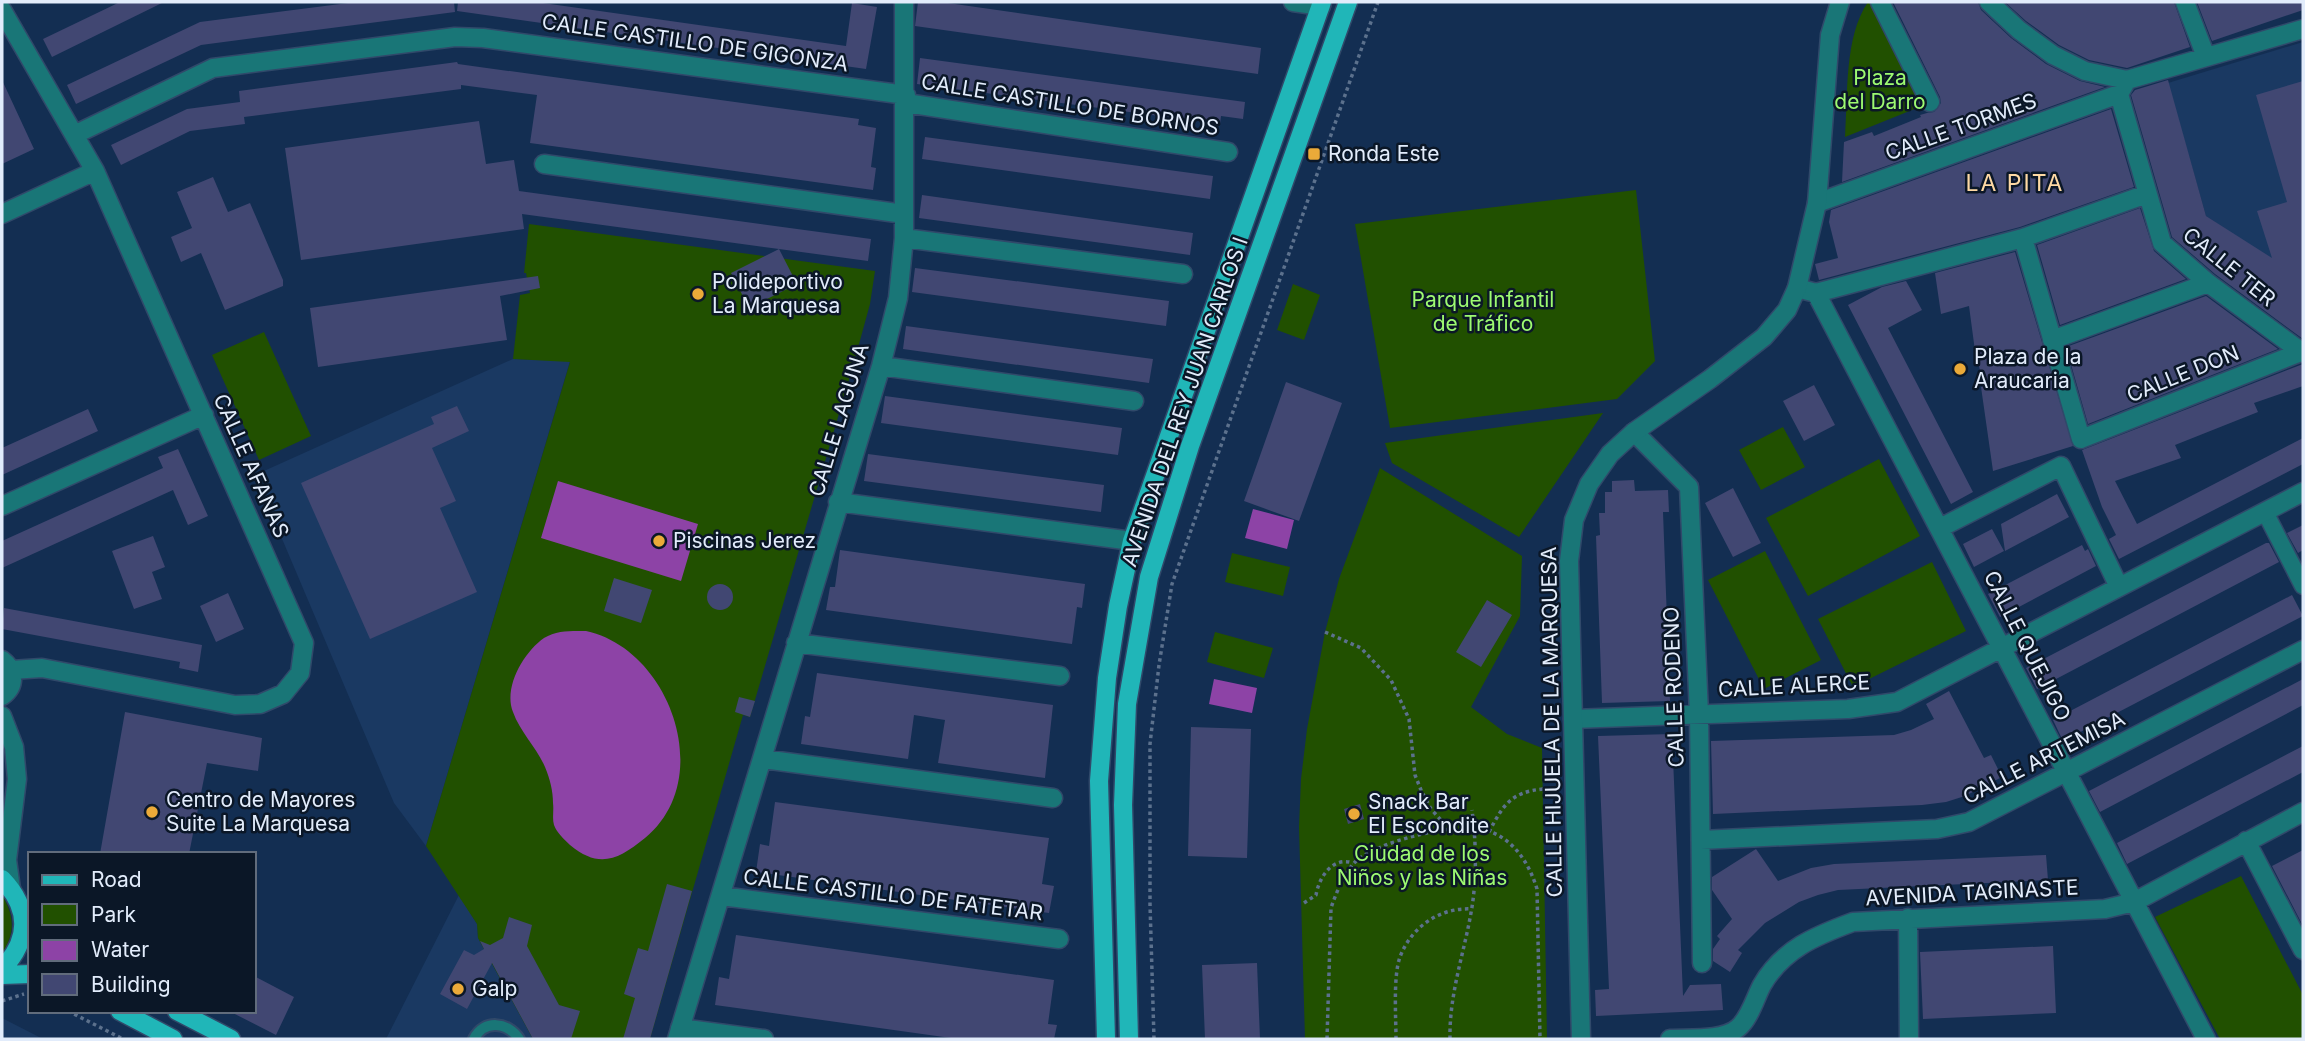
<svg xmlns="http://www.w3.org/2000/svg" width="2305" height="1041" viewBox="0 0 2305 1041" font-family="Inter,sans-serif">
<rect width="100%" height="100%" fill="#132e52"/>
<path fill="#1a3962" d="M2303,42V281L2206,216L2168,83Z
M513,359L570,361L426,846L394,803L255,475Z
M459,895L477,924L478,938L533,1039H386Z
M2,1018L43,1039H2Z"/>
<path fill="#215000" d="M1868,2H1870L1922,106L1845,137C1848,95 1844,37 1868,2Z
M1636,190L1655,361L1617,399L1390,428L1355,224Z
M529,224L875,271L870,304L853,366L750,717L743,715L650,1039H533L478,938L477,924L426,846L570,362L513,359L520,295L530,293L526,273H524Z
M1293,284L1320,295L1304,340L1277,330Z
M264,332L311,436L259,460L212,355Z
M1603,413L1519,537L1392,463L1385,443Z
M1783,427L1805,467L1761,490L1739,450Z
M1879,459L1920,536L1808,596L1766,518Z
M1380,468L1522,556L1520,616L1471,707L1507,734L1542,748L1547,1039H1305L1299,827L1301,779L1307,729L1325,632L1339,579Z
M1765,551L1821,660L1764,689L1708,580Z
M1232,553L1290,567L1283,596L1225,582Z
M1932,562L1966,631L1853,687L1818,619Z
M1215,632L1273,648L1264,678L1207,662Z
M2241,876L2303,995V1039H2220L2155,917Z
M2,895C14,914 16,934 2,953Z"/>
<path fill="#8d43a6" d="M558,481L698,524L681,581L541,538Z
M1253,509L1294,520L1287,549L1245,538Z
M586,631C670,649 717,779 645,838C618,860 599,869 570,845C564,839 557,833 554,825C552,818 554,811 553,803C553,791 550,779 545,767C537,748 520,732 513,712C503,687 524,652 544,638C557,630 572,631 586,631Z
M1214,679L1257,688L1252,713L1209,704Z"/>
<path fill="#414772" d="M120,2H164L52,57L43,39Z
M356,2H454L455,12L201,45L76,104L67,85L200,22Z
M458,2H536L846,46L852,3L877,7L866,69L457,11Z
M918,2H941L1261,48L1258,74L915,26Z
M1893,2H1978L1981,10L2011,38L2046,64L2080,81L2105,87L1842,182L1844,142L1872,132L1874,136L1921,117L1920,115L1927,113L1934,112L1941,103L1940,97Z
M2005,2H2174L2190,47L2127,68L2089,60L2059,45L2026,21Z
M2197,2H2303V10L2212,41Z
M920,58L1245,102L1243,119L1221,116L1220,124L917,84Z
M457,62L458,64L859,119L858,125L876,128L871,167L876,168L873,190L530,143L537,95L461,85V89L244,117L245,124L190,131L121,165L111,145L187,109L240,102L239,91Z
M2,80L34,149L2,164Z
M2168,80L2206,216L2272,258L2257,211L2287,202L2256,95L2303,81V339L2215,274L2172,237L2131,95L2135,90Z
M2111,109L2134,187L2020,227L1819,280L1815,264L1838,258L1829,222L1831,210Z
M479,121L486,164L514,160L519,191L871,239L868,261L779,249L797,284L749,308L731,273L779,249L522,214L524,229L301,260L285,148Z
M925,137L1213,176L1210,199L922,159Z
M213,177L228,212L250,203L283,280V286L225,310L201,253L181,262L171,237L192,228L177,192Z
M922,195L1193,233L1190,255L919,218Z
M2140,208L2154,251L2186,279L2060,325L2037,245Z
M2015,252L2073,446L1993,471L1981,387L1984,386L1975,351L1969,306L1941,314L1935,273Z
M915,268L1169,301L1166,326L912,292Z
M538,276L540,288L500,296L507,340L318,367L310,308Z
M1906,281L1922,310L1888,328L1973,492L1951,504L1848,305L1882,287Z
M2206,296L2278,349L2088,424L2066,347Z
M906,326L1153,359L1149,383L903,349Z
M2303,364V386L2254,403L2258,412L2175,445L2181,458L2115,481L2137,524L2303,438V464L2119,559L2109,539L2116,535L2102,507L2082,450Z
M1286,382L1342,403L1299,521L1244,501Z
M1814,385L1835,425L1804,441L1783,401Z
M885,396L1122,428L1118,455L881,423Z
M457,406L469,431L432,448L456,501L440,508L477,592L370,639L301,483L434,424L431,417Z
M88,409L98,431L2,475V448Z
M178,449L208,516L188,525L173,490L2,568V541L163,468L158,457Z
M868,454L1104,485L1101,512L864,481Z
M1634,480L1635,491L1668,490L1669,512H1663L1670,701L1602,703L1596,536L1600,535L1599,513H1605V492H1612V481Z
M1733,488L1761,543L1733,557L1705,503Z
M2057,494L2069,517L2005,551L2001,524Z
M2303,525V550L2298,553L2287,533Z
M1992,529L2004,551L1974,567L1963,544Z
M153,536L165,567L152,572L162,599L134,609L112,551Z
M2266,543H2269L2279,562L2037,689L2026,668Z
M2082,545L2085,551L2088,549L2096,566L2000,617L1988,594Z
M840,550L1085,584L1082,608L1077,607L1072,644L826,610L830,587H835Z
M614,578L652,590L641,623L604,611Z
M707 597a13 13 0 1 1 26 0a13 13 0 1 1-26 0Z
M228,593L244,629L216,642L200,606Z
M2292,595L2303,616L2063,741L2053,720Z
M1487,600L1512,615L1481,667L1456,652Z
M4,608L202,645L198,672L179,668L180,662L2,629Z
M817,673L1053,705L1045,778L938,763L945,720L914,715L908,759L801,744L805,716L810,717Z
M2303,679V705L2100,812L2089,791Z
M1949,691L1984,758L1991,755L2002,777L1965,796L1946,802L1922,805L1713,814L1711,741L1894,735L1911,730L1934,719L1926,704Z
M739,697L755,701L750,717L735,712Z
M125,712L262,738L258,771L207,763L189,854H100Z
M1191,727L1251,729L1247,858L1188,856Z
M1672,734L1683,996L1690,985L1721,984L1723,1010L1596,1016L1595,990L1609,989L1598,736Z
M2303,746V772L2127,864L2117,843Z
M775,802L1049,838L1042,884L1054,886L1049,913L756,872L760,844L769,846Z
M1360,804L1364,819L1348,824L1344,809Z
M1756,849L1778,881L1811,868L1834,864L2046,855L2048,880L1838,890L1818,895L1799,902L1765,923L1738,950L1742,953L1730,972L1713,961V949L1720,939L1717,936L1732,919L1712,890V877Z
M2303,850V926L2272,866Z
M667,884L692,891L650,1039H623L635,998L624,994L638,948L648,951Z
M509,917L532,925L527,946L559,1005L580,1011L571,1039H533L492,963L467,1009L440,994L464,950L474,955L484,949L480,941L490,945L503,938Z
M736,935L1054,980L1048,1024L1057,1025L1054,1039H958L715,1005L719,977L729,979Z
M2053,946L2056,1013L1923,1019L1920,952Z
M1257,963L1260,1039H1205L1202,965Z
M254,976L294,997L276,1035L229,1011H254Z"/>
<g fill="none" stroke-linecap="round" stroke-linejoin="round">
<g stroke="#30496a" stroke-width="14">
<path id="service" d="M474,1039C484,1019 508,1022 519,1039"/>
</g>
<g stroke="#30496a" stroke-width="19">
<path id="pedestrian" d="M2265,512L2303,586"/>
</g>
<g stroke="#30496a" stroke-width="21">
<path id="minor" d="M1293,2L1321,6
M1880,2L1930,102
M1989,2L2019,30L2053,55L2085,71L2127,80L2303,29
M2185,2L2206,57
M2,10L95,171L304,643L300,673L283,694L260,704L235,705L42,668L11,670
M2127,80L2119,94L2162,243L2208,283L2303,353
M906,103L1228,152
M76,134L213,68L455,37L483,38L906,95
M544,164L904,214
M1817,203L2119,94
M2,214L95,171
M904,238L1183,274
M2023,238L2081,439L2301,352
M1797,288L1816,293L2206,1039
M1816,293L2023,238L2147,194
M2052,340L2208,283
M881,366L1134,401
M1634,432L1689,487L1699,714L1702,963
M838,502L1132,541
M2,506L204,415
M1940,528L2061,466L2119,587
M796,643L1060,676
M2,660C15,670 16,686 2,696
M2,716L14,747L17,779L7,860L11,889
M1573,719L1848,709L1897,702L2303,492
M763,759L1053,798
M1701,840L1937,829L1969,822L2303,650
M2246,841L2303,950
M721,896L1059,939
M1908,918L1909,1039
M680,1028L764,1039
M677,1039L881,366L898,298L904,238V2
M1670,1039C1690,1038 1723,1041 1738,1028C1750,1018 1755,998 1762,985C1783,949 1815,936 1853,922L2105,909L2134,902L2303,812"/>
</g>
<g stroke="#30496a" stroke-width="21">
<path id="tertiary" d="M1581,1039L1569,561L1574,520L1589,484L1610,454L1634,432L1710,379L1764,337L1787,310L1797,288L1817,203L1830,35L1840,2"/>
</g>
<g stroke="#30496a" stroke-width="21">
<path id="primary" d="M2,879C30,908 30,940 2,969
M2,975L30,974
M120,1011L173,1039
M177,1011L231,1039
M1106,1039L1099,781L1107,678L1118,606L1132,541L1322,2
M1129,1039L1123,805L1127,704L1149,577L1190,446L1348,2"/>
</g>
<path stroke="#5c718d" stroke-width="3.5" stroke-dasharray="3.5 3.5" stroke-linecap="butt" d="M1325,632L1361,648L1391,680L1409,719L1415,775L1421,790L1431,809L1449,829
M1489,832C1503,805 1511,792 1543,789
M1304,903L1316,895C1319,877 1333,856 1353,863
M2,1001L24,994
M68,1011L123,1039
M1154,1039L1150,904V744L1159,665L1172,584L1378,2
M1327,1039L1331,908C1336,893 1343,877 1353,864C1373,842 1458,821 1486,830C1514,839 1529,863 1537,889L1540,1039
M1396,1039C1396,1018 1393,976 1400,957C1411,927 1440,907 1472,909
M1450,1039C1449,993 1465,951 1472,907C1477,875 1476,841 1472,810"/>
<use href="#service" stroke="#197677" stroke-width="10"/>
<use href="#pedestrian" stroke="#197677" stroke-width="16"/>
<use href="#minor" stroke="#197677" stroke-width="18"/>
<use href="#tertiary" stroke="#197677" stroke-width="18"/>
<use href="#primary" stroke="#20b6b8" stroke-width="18"/>
</g>
<g fill="#ebaa39" stroke="#0b1727" stroke-width="2.5">
<rect x="1307" y="147" width="14" height="14" rx="3.5"/>
<circle cx="698" cy="294" r="7"/>
<circle cx="1960" cy="369" r="7"/>
<circle cx="659" cy="541" r="7"/>
<circle cx="152" cy="812" r="7"/>
<circle cx="1354" cy="814" r="7"/>
<circle cx="458" cy="989" r="7"/>
</g>
<g text-anchor="middle" stroke-width="5" stroke-linejoin="round" paint-order="stroke">
<g font-size="21" fill="#e2ecfb" stroke="#0b1727">
<text transform="translate(695 43) rotate(8)" y="7">CALLE CASTILLO DE GIGONZA</text>
<text transform="translate(1070 105) rotate(9)" y="7">CALLE CASTILLO DE BORNOS</text>
<text transform="translate(1961 127) rotate(-20)" y="7">CALLE TORMES</text>
<text transform="translate(2229 267) rotate(39)" y="7">CALLE TER</text>
<text transform="translate(2183 374) rotate(-22)" y="7">CALLE DON</text>
<text transform="translate(1185 402) rotate(-71)" y="7">AVENIDA DEL REY JUAN CARLOS I</text>
<text transform="translate(839 420) rotate(-73)" y="7">CALLE LAGUNA</text>
<text transform="translate(251 466) rotate(66)" y="7">CALLE AFANAS</text>
<text transform="translate(2027 646) rotate(63)" y="7">CALLE QUEJIGO</text>
<text transform="translate(1794 686) rotate(-3)" y="7">CALLE ALERCE</text>
<text transform="translate(1674 687) rotate(-92)" y="7">CALLE RODENO</text>
<text transform="translate(1552 722) rotate(-91)" y="7">CALLE HIJUELA DE LA MARQUESA</text>
<text transform="translate(2044 758) rotate(-27)" y="7">CALLE ARTEMISA</text>
<text transform="translate(1972 893) rotate(-3)" y="7">AVENIDA TAGINASTE</text>
<text transform="translate(893 895) rotate(7)" y="7">CALLE CASTILLO DE FATETAR</text>
</g>
<g font-size="21" fill="#9dfa71" stroke="#0b1727">
<text x="1880" y="85">Plaza<tspan x="1880" dy="24">del Darro</tspan></text>
<text x="1483" y="307">Parque Infantil<tspan x="1483" dy="24">de Tráfico</tspan></text>
<text x="1422" y="861">Ciudad de los<tspan x="1422" dy="24">Niños y las Niñas</tspan></text>
</g>
<g font-size="21" fill="#e2ecfb" stroke="#0b1727" text-anchor="start">
<text x="1328" y="161">Ronda Este</text>
<text x="712" y="289">Polideportivo<tspan x="712" dy="24">La Marquesa</tspan></text>
<text x="1974" y="364">Plaza de la<tspan x="1974" dy="24">Araucaria</tspan></text>
<text x="673" y="548">Piscinas Jerez</text>
<text x="166" y="807">Centro de Mayores<tspan x="166" dy="24">Suite La Marquesa</tspan></text>
<text x="1368" y="809">Snack Bar<tspan x="1368" dy="24">El Escondite</tspan></text>
<text x="472" y="996">Galp</text>
</g>
<g font-size="23" letter-spacing="2" fill="#fed9a4" stroke="#0b1727">
<text x="2015" y="191">LA PITA</text>
</g>
</g>
<rect width="2305" height="1041" fill="none" stroke="#e2ecfb" stroke-width="7"/>
<rect x="28" y="852" width="228" height="161" fill="#0b1727" stroke="#616c7c" stroke-width="2"/>
<rect x="42" y="875" width="35" height="10" fill="#20b6b8" stroke="#616c7c" stroke-width="2"/>
<text x="91" y="887" font-size="21" fill="#e2ecfb">Road</text>
<rect x="42" y="904" width="35" height="21" fill="#215000" stroke="#616c7c" stroke-width="2"/>
<text x="91" y="922" font-size="21" fill="#e2ecfb">Park</text>
<rect x="42" y="940" width="35" height="21" fill="#8d43a6" stroke="#616c7c" stroke-width="2"/>
<text x="91" y="957" font-size="21" fill="#e2ecfb">Water</text>
<rect x="42" y="974" width="35" height="21" fill="#414772" stroke="#616c7c" stroke-width="2"/>
<text x="91" y="992" font-size="21" fill="#e2ecfb">Building</text>
</svg>
